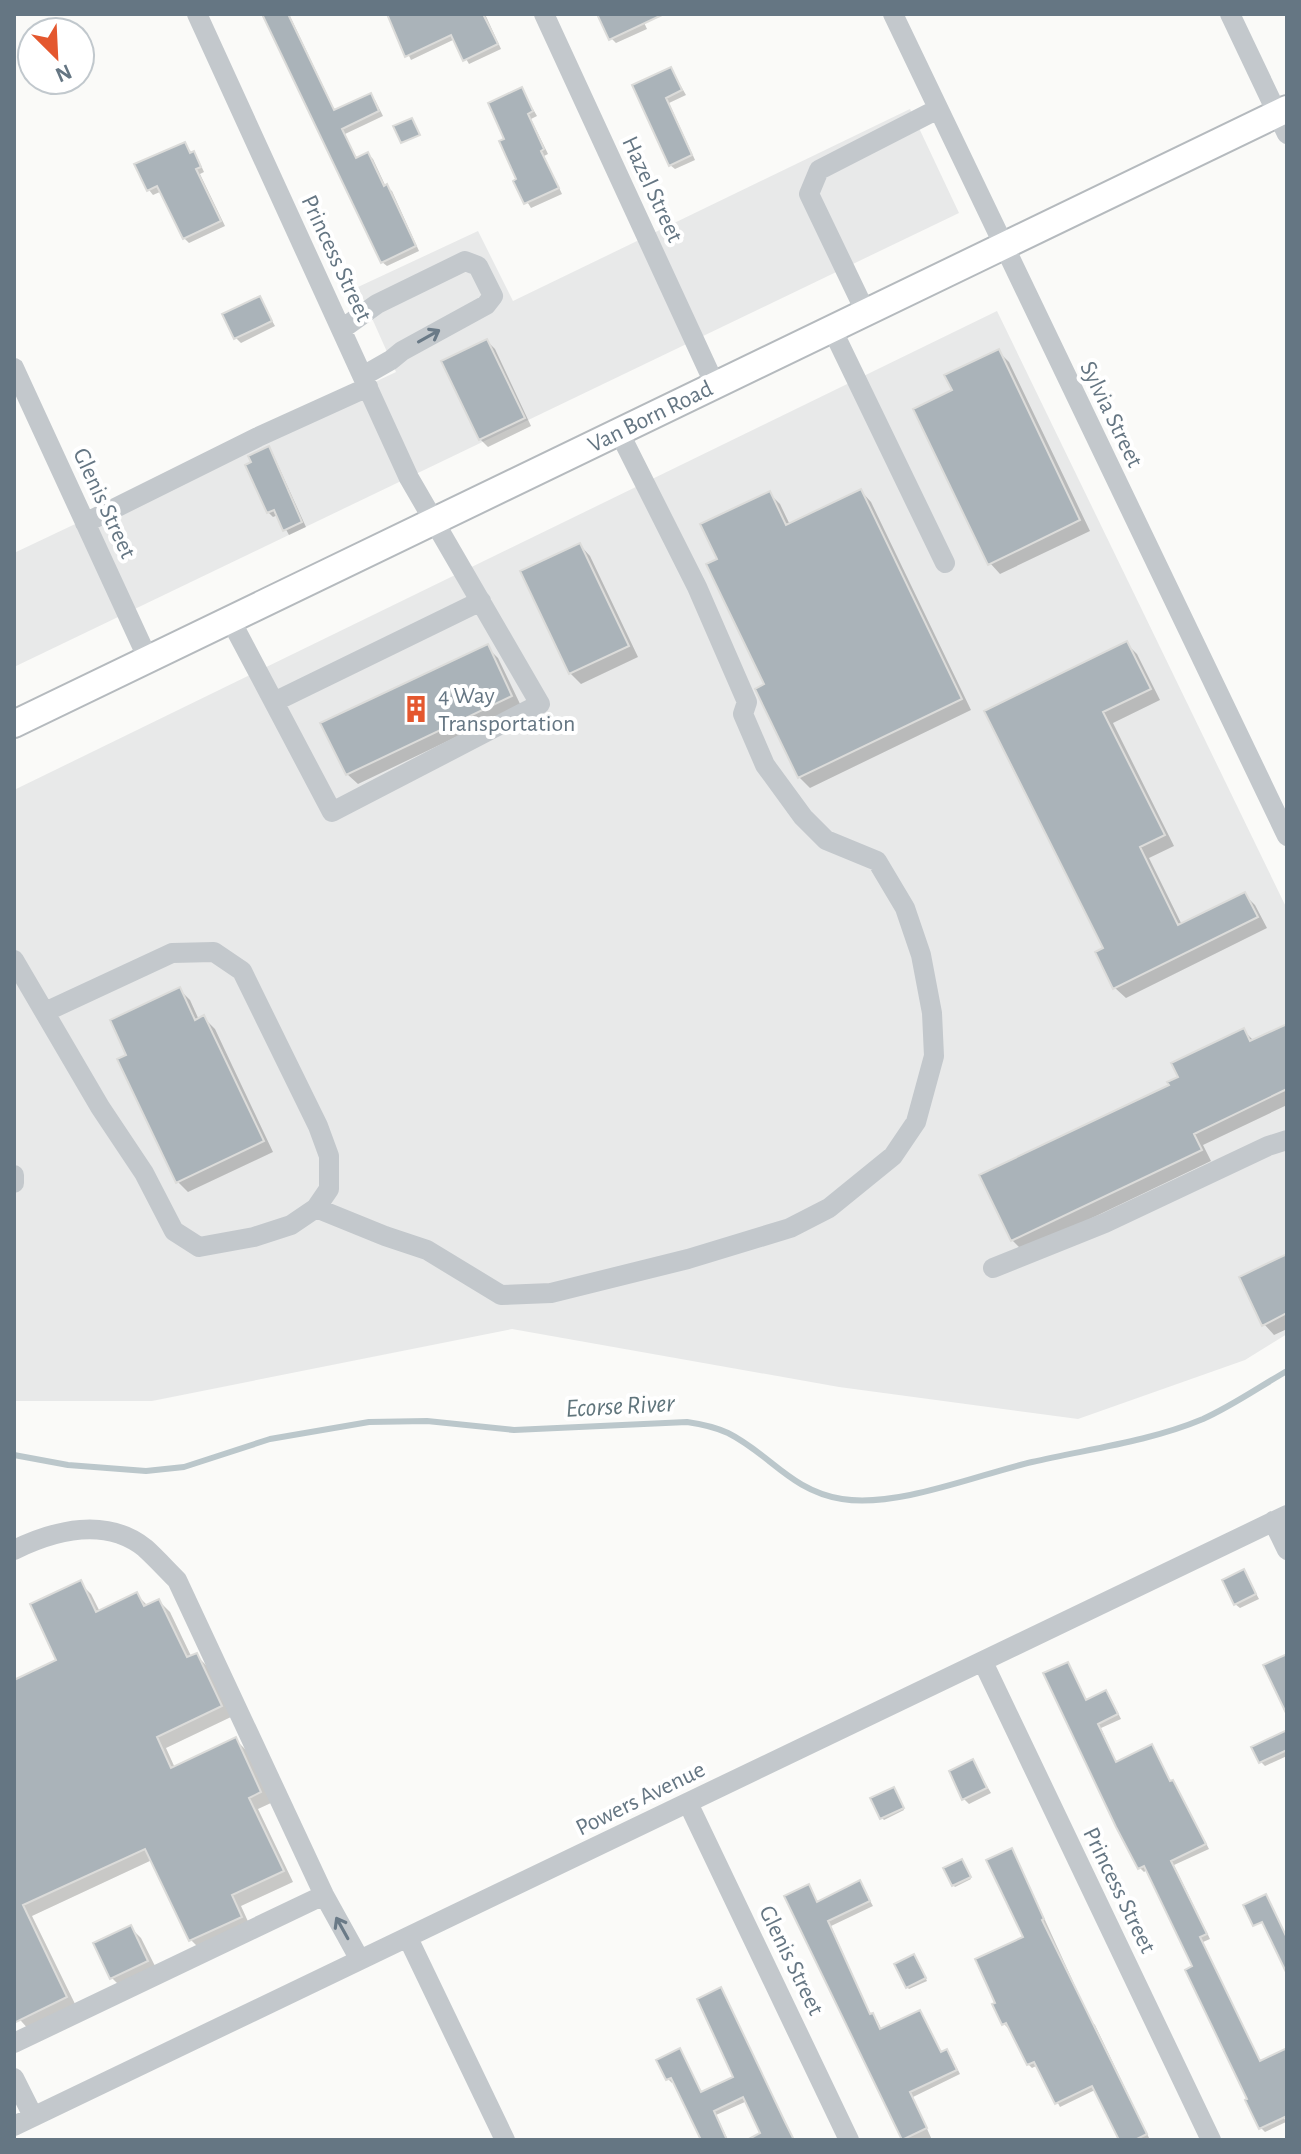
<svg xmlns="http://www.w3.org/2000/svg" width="1301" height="2154" viewBox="0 0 1301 2154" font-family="'Alegreya Sans',sans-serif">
<rect width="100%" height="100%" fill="#fafaf8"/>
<path fill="#e8e9e9" d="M910,109L959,213L14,667V553L396,372L358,287L478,231L513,301Z
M997,311L1287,909V1334L1245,1360L1078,1419L839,1387L512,1329L152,1401H14V790Z"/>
<path fill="#0003" d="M263,14H289L335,111L370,95L375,100L383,116L345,134L357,160L368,154L373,159L386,187L392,191L419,251L387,266L382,262Z
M389,14H485L501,49L469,64L455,39L411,60Z
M640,14L647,29L616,43L611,38Z
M671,69L686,95L669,103L695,160L675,169L670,165L635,86Z
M522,90L537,116L531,119L548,154L544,156L562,194L531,208L515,182L519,180Z
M184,144L198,159L204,172L200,174L225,226L189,243L184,238L162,191L153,195L149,190Z
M259,298L275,326L241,343L236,338Z
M487,341L495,349L531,426L488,447L480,439Z
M998,351L1009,362L1090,531L1000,574L990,563L954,391Z
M268,449L273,454L306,527L289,535L278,515L273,517L268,512Z
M861,491L871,502L971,710L810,788L799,777L719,560L770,494L780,504L790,525Z
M580,545L590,556L638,657L581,684L570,673Z
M1126,643L1137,654L1160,700L1113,723L1174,846L1149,858L1182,925L1244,894L1255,905L1267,928L1126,998L1115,988L1105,949L987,712Z
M487,647L498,658L521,706L358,784L347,774Z
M179,989L190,1000L199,1020L204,1018L215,1029L273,1152L188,1192L178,1182L129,1056Z
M1287,1026V1105L1203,1145L1211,1161L1023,1251L1012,1240L1171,1086L1244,1031L1255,1042Z
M1287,1256V1329L1274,1335L1264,1324Z
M1244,1571L1259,1599L1240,1608L1235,1604Z
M80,1583L91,1594L100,1612L137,1595L148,1606L159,1601L170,1612L192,1658L196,1655L207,1666L231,1717L166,1748L175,1768L235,1739L246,1750L271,1803L258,1809L293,1882L241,1906L251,1928L202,1951L191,1940L152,1860L32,1916L77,2008L30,2031L14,2013V1682L59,1661Z
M1067,1664L1087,1701L1106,1692L1110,1697L1121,1719L1101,1728L1117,1764L1152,1747L1171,1783L1177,1787L1209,1849L1174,1865L1210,1939L1203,1942L1261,2063L1287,2050V2078L1269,2086L1286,2122L1265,2132L1261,2128L1195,1967L1147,1870L1144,1872L1139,1867Z
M1287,1732V1756L1265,1766L1261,1762Z
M973,1762L991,1793L969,1804L964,1799Z
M895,1791L904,1810L884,1820L882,1818Z
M1011,1850L1015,1854L1091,2021L1095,2025L1150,2140H1122L1097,2089L1060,2107L1038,2065L1032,2068L1028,2064L1010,2026L1008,2028L1004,2024L1025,1938Z
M963,1864L971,1879L955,1887L953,1885Z
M860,1883L873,1906L831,1926L871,2016L877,2020L882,2030L920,2012L942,2054L947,2052L951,2056L960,2074L913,2097L932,2140H903L845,2014L808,1886L818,1903Z
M131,1928L141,1938L158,1972L123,1989L112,1978Z
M916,1958L927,1981L909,1989L907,1987Z
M720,1990L724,1994L793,2140H751L763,2134L747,2101L716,2115L728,2140H703L675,2081L672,2083L668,2079L683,2055L702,2094L736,2077Z"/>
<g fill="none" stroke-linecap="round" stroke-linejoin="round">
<path stroke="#bbc7cb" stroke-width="6" d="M14,1455L68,1465L146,1471L184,1467L270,1439L369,1422L427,1421L514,1430L687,1422C701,1424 715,1427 728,1433C770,1454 791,1491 842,1499C897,1508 977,1475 1032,1462C1088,1449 1148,1442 1203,1419C1232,1406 1259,1387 1287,1371"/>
</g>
<path fill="#aab3b9" stroke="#dcdcda" stroke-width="2" d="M262,14H288L334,110L371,93L379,111L342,129L356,158L368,152L384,186L387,184L416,246L381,263Z
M387,14H483L498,44L463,61L451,35L405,57Z
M597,14H664L609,40Z
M671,67L682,90L666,98L692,155L669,166L632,85Z
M522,87L533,111L528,114L544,149L541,151L559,188L524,204L513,181L516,179L499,141L504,139L488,103Z
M412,118L420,135L401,143L393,126Z
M185,142L190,153L194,151L201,167L196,169L221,221L183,239L157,186L147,191L134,164Z
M260,296L272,321L234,339L222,314Z
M487,339L525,418L479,440L441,361Z
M999,349L1080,520L988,565L913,409L952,390L944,375Z
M269,446L302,522L283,531L274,510L267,513L245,465L251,462L248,456Z
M861,489L962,699L798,778L755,689L764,684L706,564L717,559L700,524L770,491L786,525Z
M580,543L629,646L569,674L520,571Z
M1127,641L1151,689L1103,712L1165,835L1140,847L1178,925L1245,892L1258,917L1113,989L1095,952L1103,948L984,711Z
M488,644L512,696L346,775L320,723Z
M180,987L195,1020L204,1015L264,1141L176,1183L117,1059L126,1055L110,1020Z
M1287,1024V1089L1194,1134L1202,1150L1011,1241L979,1175L1169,1085L1167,1082L1178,1077L1171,1063L1244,1028L1250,1041Z
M1287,1254V1313L1262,1326L1239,1277Z
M1244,1569L1256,1594L1234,1605L1222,1580Z
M81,1580L96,1612L137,1592L144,1606L159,1599L187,1657L197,1653L222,1706L157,1737L171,1768L236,1737L261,1792L249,1798L284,1871L232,1895L242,1917L189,1941L145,1849L23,1905L67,1997L14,2023V1680L56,1660L30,1604Z
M1287,1654V1715L1263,1665Z
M1068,1662L1086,1700L1106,1690L1118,1714L1098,1724L1116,1762L1152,1744L1170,1781L1173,1780L1206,1844L1171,1861L1207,1934L1200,1937L1260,2061L1287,2048V2116L1259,2129L1245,2100L1247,2099L1185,1970L1192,1966L1144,1866L1138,1869L1116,1827L1043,1673Z
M1287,1730V1750L1259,1763L1251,1747Z
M973,1759L987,1788L962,1800L949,1771Z
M894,1787L904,1808L880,1819L870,1798Z
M1012,1848L1044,1919L1042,1920L1147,2134L1135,2140H1119L1092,2086L1055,2104L1034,2062L1027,2065L1006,2023L1002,2025L992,2004L995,2003L975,1959L1023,1937L986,1860Z
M962,1859L971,1877L952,1886L943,1868Z
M860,1880L870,1901L828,1921L870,2014L873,2013L880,2029L920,2010L941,2052L947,2049L957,2070L910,2092L927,2128L902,2140L784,1896L809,1884L817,1902Z
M1266,1894L1287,1938V1974L1262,1922L1253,1926L1243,1905Z
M131,1925L148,1961L110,1979L93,1943Z
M914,1954L926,1978L906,1988L894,1964Z
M721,1987L785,2122L794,2140H747L760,2133L743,2097L714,2111L727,2140H701L671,2078L666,2080L656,2060L680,2048L701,2092L733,2077L697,1999Z"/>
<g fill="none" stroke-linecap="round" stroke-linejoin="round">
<g stroke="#b5babe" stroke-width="30">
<path id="major" d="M14,724L1287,109"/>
</g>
<path stroke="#c3c8cc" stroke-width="20" d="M197,14L409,478L540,704L332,812L230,619
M544,14L715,385
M893,14L1287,836
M1230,14L1287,134
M866,313L809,194L819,170L938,109
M342,329L377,304L465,261L478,266L493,296L486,305L402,351L391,360L363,376
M832,329L945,563
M14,368L148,659
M85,523L258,437L368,387
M274,702L481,601
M14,960L100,1107L144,1173L174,1231L199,1247L254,1237L291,1225L316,1208L329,1189V1156L318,1126L242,971L214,952L172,953L45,1012
M14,1175V1183
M316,1208L385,1236L427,1250L501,1295L551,1293L688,1259L790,1228L829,1208L893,1156L916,1122L934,1056L932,1013L921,955L905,908L877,861L826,840L803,817L765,765L743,714L747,702L697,587L619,432
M993,1268L1105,1223L1268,1146L1287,1140
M1273,1521L1287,1550
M14,1550C55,1530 106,1517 145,1548C156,1558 166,1569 177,1580L324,1895L360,1960
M983,1662L1211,2140
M688,1803L849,2140
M408,1938L505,2140
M14,2043L324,1895
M14,2078L33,2116
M14,2126L1287,1515"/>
<use href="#major" stroke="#fff" stroke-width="26"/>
</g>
<defs><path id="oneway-shaft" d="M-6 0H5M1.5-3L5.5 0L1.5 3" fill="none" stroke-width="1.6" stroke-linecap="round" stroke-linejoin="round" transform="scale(2)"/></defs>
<g stroke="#6a7a87">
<use href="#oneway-shaft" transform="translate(429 336) rotate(-29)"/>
<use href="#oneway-shaft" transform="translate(342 1928) rotate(-119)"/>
</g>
<defs>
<g id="building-bare" transform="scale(2.16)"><path d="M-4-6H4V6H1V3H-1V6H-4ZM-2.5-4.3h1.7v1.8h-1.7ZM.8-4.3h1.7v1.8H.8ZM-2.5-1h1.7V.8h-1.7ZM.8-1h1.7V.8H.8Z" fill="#e4572e" stroke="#fff" stroke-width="2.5" paint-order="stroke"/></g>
</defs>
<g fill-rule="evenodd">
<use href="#building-bare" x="416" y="709"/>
</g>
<g text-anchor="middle" stroke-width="8" stroke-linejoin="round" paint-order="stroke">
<g font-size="24" fill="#657683" stroke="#fff">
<text transform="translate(653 189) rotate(65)" y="8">Hazel Street</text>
<text transform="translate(337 258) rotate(65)" y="8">Princess Street</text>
<text transform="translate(1112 414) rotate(64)" y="8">Sylvia Street</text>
<text transform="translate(650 416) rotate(-26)" y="8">Van Born Road</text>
<text transform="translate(105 503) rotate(65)" y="8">Glenis Street</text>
<text transform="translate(640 1798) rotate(-26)" y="8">Powers Avenue</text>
<text transform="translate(1120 1890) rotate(64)" y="8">Princess Street</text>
<text transform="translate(792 1960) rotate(64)" y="8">Glenis Street</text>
</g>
<g font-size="24" fill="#657683" stroke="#fff" text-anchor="start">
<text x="438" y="703">4 Way<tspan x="438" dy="28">Transportation</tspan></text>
</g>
<g font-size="26" font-style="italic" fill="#60757c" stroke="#fff">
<text transform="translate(620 1405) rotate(-3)" y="9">Ecorse River</text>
</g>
</g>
<rect width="1301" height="2154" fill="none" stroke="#657683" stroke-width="32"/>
<g transform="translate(56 56) rotate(156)"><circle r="38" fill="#ffffff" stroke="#c1c8cd" stroke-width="2"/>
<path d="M0-6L14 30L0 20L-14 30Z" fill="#e4572e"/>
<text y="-12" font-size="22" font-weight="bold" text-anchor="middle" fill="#657683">N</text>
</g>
</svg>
